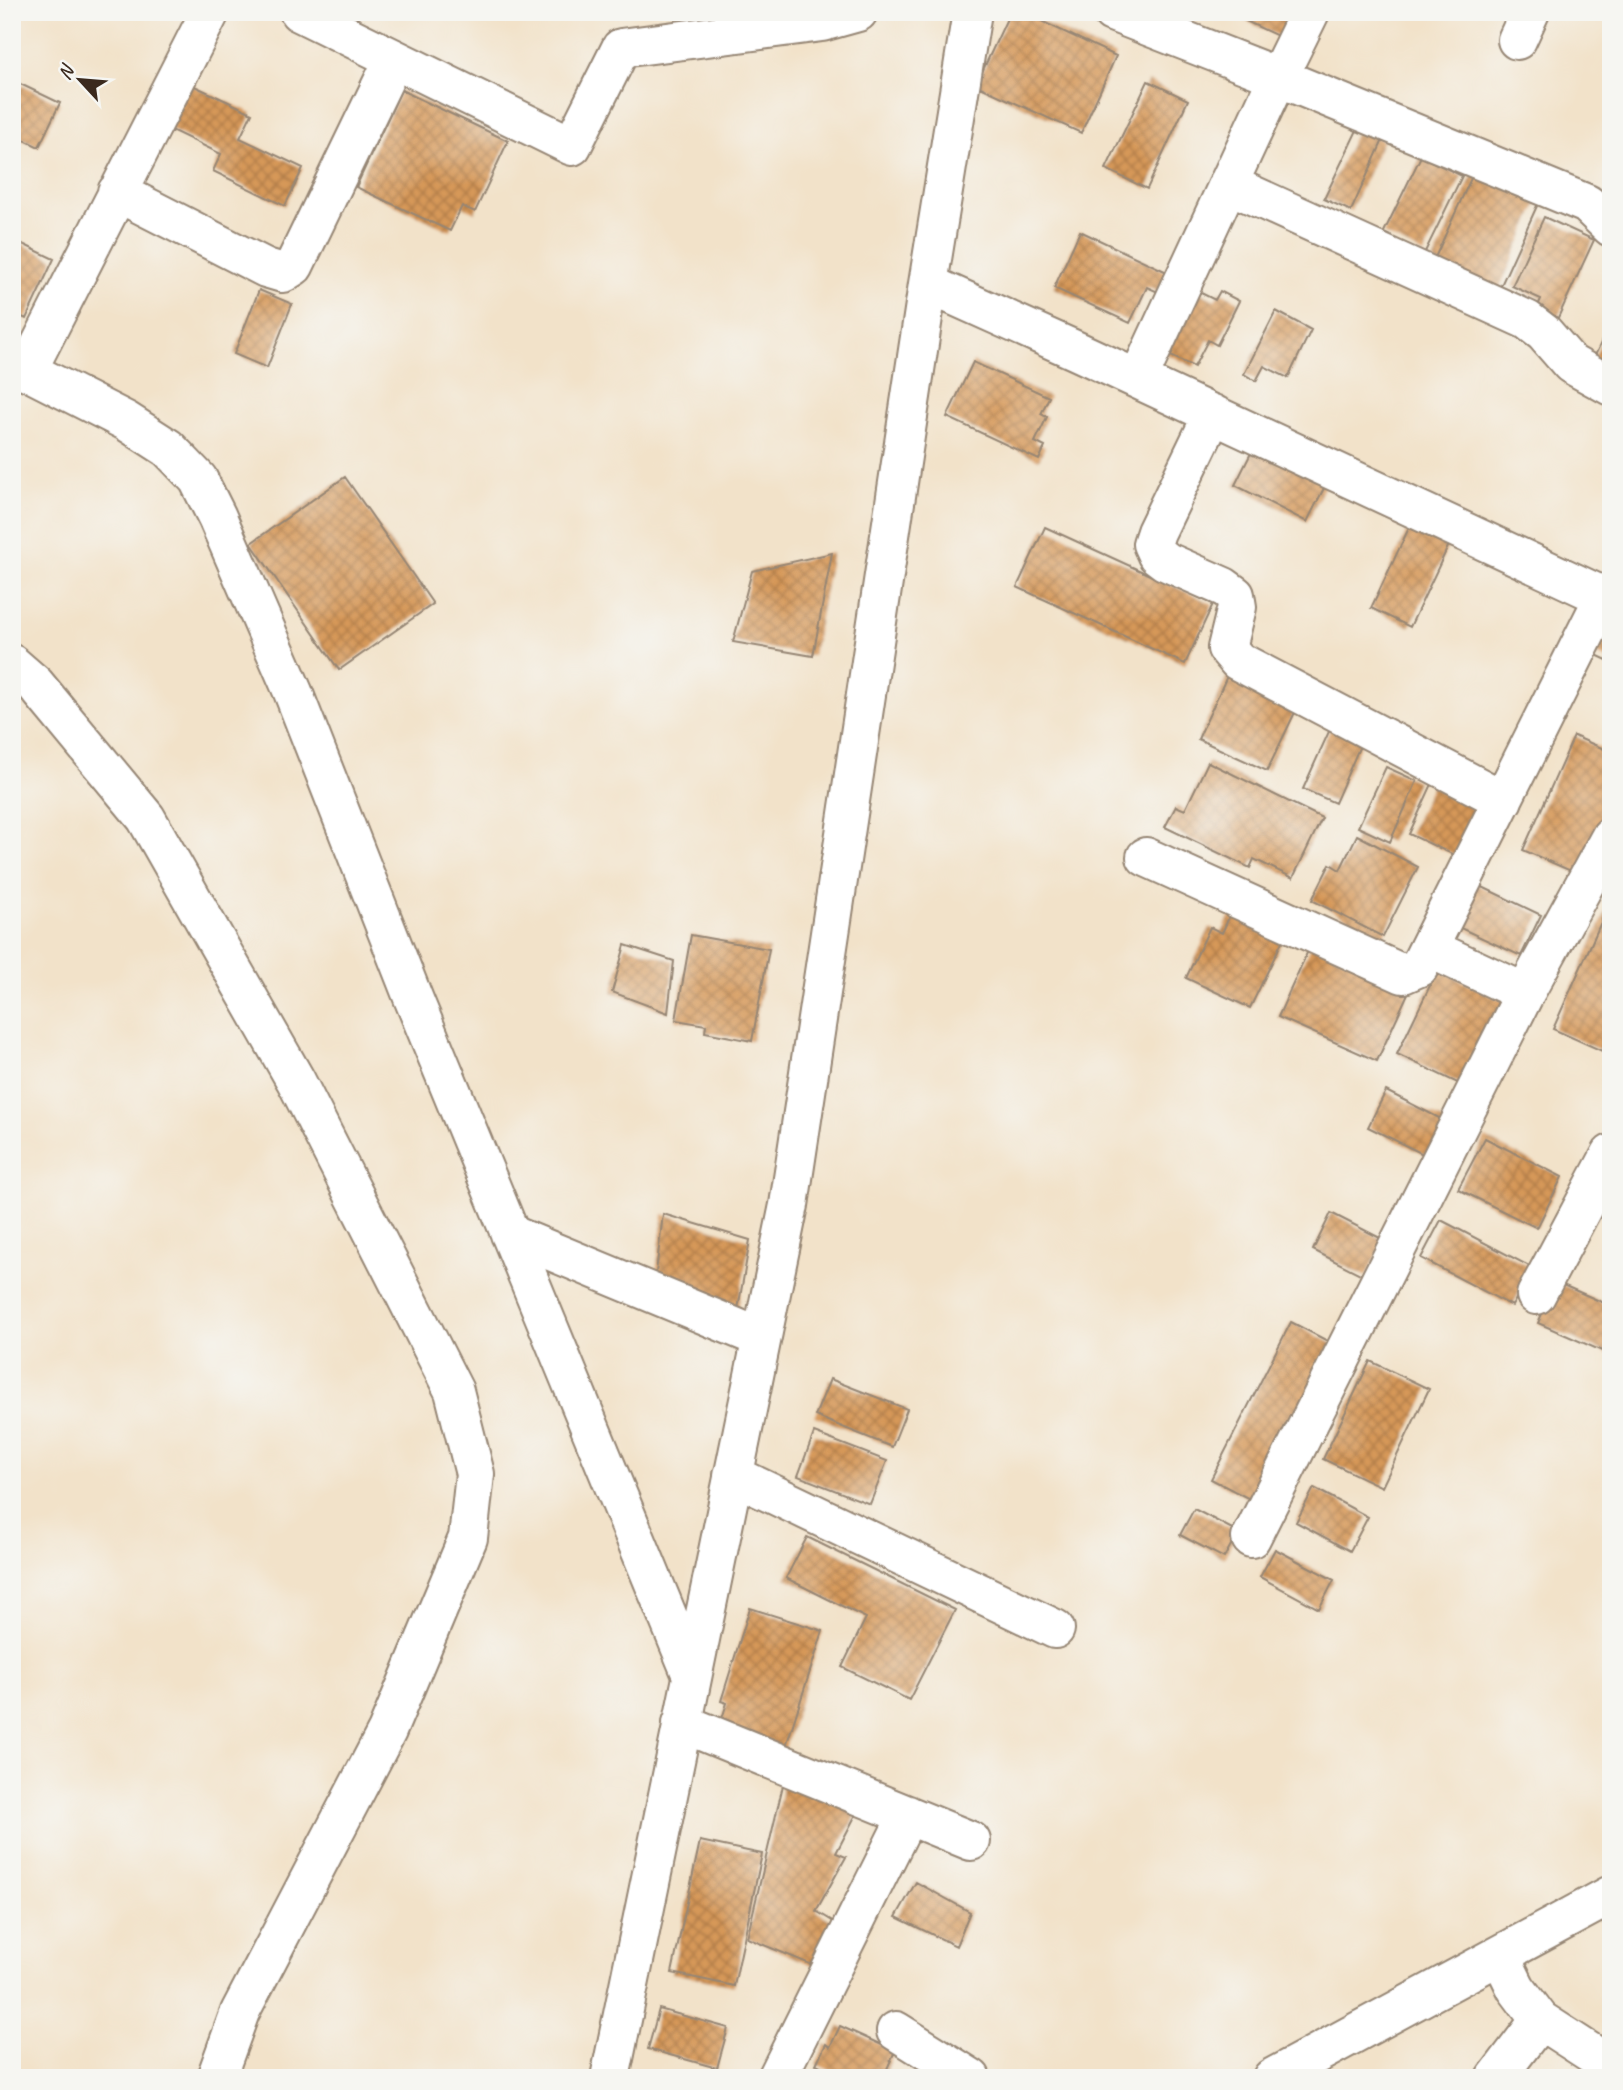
<svg xmlns="http://www.w3.org/2000/svg" width="1623" height="2090" viewBox="0 0 1623 2090" font-family="Caveat,sans-serif">
<defs>
<pattern id="building-cross-hatch" width="8" height="8" patternUnits="userSpaceOnUse" patternTransform="scale(1.75)"><rect width="8" height="8" fill="#d69858"/><path d="M0 0l8 8M0 8l8-8" fill="none" stroke="#af7c48"/></pattern>
</defs>
<rect width="100%" height="100%" fill="#f6f6f2"/>
<filter id="ink" filterUnits="userSpaceOnUse"><feTurbulence type="fractalNoise" baseFrequency=".0143" numOctaves="2"/><feDisplacementMap in="SourceGraphic" scale="14" xChannelSelector="R" yChannelSelector="G"/><feConvolveMatrix kernelMatrix="1 2 1 2 8 2 1 2 1" color-interpolation-filters="sRGB"/></filter>
<filter id="wash" filterUnits="userSpaceOnUse"><feTurbulence type="fractalNoise" baseFrequency=".00686" numOctaves="4" result="noise"/><feDisplacementMap in="SourceGraphic" scale="28" xChannelSelector="R" yChannelSelector="G"/><feGaussianBlur stdDeviation="1.57" result="paint"/><feColorMatrix in="noise" values="0 0 0 0 0 0 0 0 0 0 0 0 0 0 0 0 0 1.4 0 .05"/><feComposite in="paint" operator="in"/></filter>
<g filter="url(#wash)">
<rect width="100%" height="100%" fill="#f2e2c9"/>
<g id="blocks">
<path fill="url(#building-cross-hatch)" d="M1010,12H1022L1116,56L1081,133L976,85Z
M1227,12H1297L1284,39Z
M12,80L60,103L39,147L12,134Z
M1148,81L1188,100L1147,189L1106,169Z
M188,83L252,113L240,138L303,168L285,206L213,171L221,154L167,128Z
M401,90L508,141L475,212L462,206L450,231L356,187Z
M1358,128L1383,140L1351,211L1324,199Z
M1421,156L1462,176L1424,254L1383,234Z
M1476,167L1541,197L1498,292L1433,262Z
M1544,217L1594,240L1556,322L1535,313L1541,299L1512,286Z
M1080,231L1167,272L1158,292L1147,287L1130,323L1054,288Z
M12,239L54,259L26,319L12,312Z
M1191,288L1215,300L1220,291L1239,301L1217,345L1208,340L1194,367L1160,351Z
M259,290L292,304L267,368L234,354Z
M1276,311L1311,330L1288,378L1264,366L1256,381L1244,374Z
M1611,321V368L1593,360Z
M973,362L1049,397L1041,414L1047,417L1035,442L1045,447L1039,460L947,417Z
M1258,439L1330,476L1307,522L1235,485Z
M345,477L433,604L339,670L251,543Z
M1416,513L1455,532L1410,627L1371,608Z
M1045,527L1213,604L1185,664L1017,587Z
M832,553L813,656L733,642L752,571Z
M1611,619V662L1594,654Z
M1228,674L1298,706L1267,771L1198,739Z
M1331,727L1362,741L1335,803L1303,789Z
M1574,736L1611,752V807L1580,875L1523,850Z
M1208,762L1322,818L1293,878L1254,859L1250,868L1165,827L1176,806L1185,810Z
M1386,767L1417,781L1390,842L1358,827Z
M1432,784L1492,811L1469,862L1409,834Z
M1357,835L1418,867L1383,937L1312,900L1330,864L1340,870Z
M1476,884L1541,915L1521,956L1456,926Z
M1611,900V1055L1553,1029Z
M1234,906L1287,931L1250,1008L1186,978L1210,927L1222,933Z
M691,935L769,949L752,1041L705,1032L706,1025L676,1020Z
M1311,944L1410,989L1377,1061L1278,1017Z
M625,945L674,961L668,1013L612,992Z
M1438,969L1508,1003L1468,1088L1397,1054Z
M1386,1091L1453,1125L1435,1160L1368,1127Z
M1485,1138L1562,1177L1537,1228L1458,1189Z
M1331,1213L1384,1240L1366,1277L1313,1250Z
M663,1214L750,1240L737,1315L656,1273Z
M1441,1220L1533,1268L1512,1306L1421,1258Z
M1556,1282L1611,1306V1355L1538,1323Z
M1291,1322L1341,1348L1261,1505L1211,1479Z
M1370,1361L1429,1389L1382,1487L1323,1459Z
M830,1379L907,1409L892,1447L815,1416Z
M814,1433L887,1461L870,1504L798,1476Z
M1314,1488L1368,1517L1350,1551L1296,1522Z
M1194,1509L1238,1532L1224,1558L1180,1535Z
M807,1537L955,1610L909,1700L842,1667L866,1618L786,1578Z
M1275,1549L1334,1580L1319,1609L1260,1577Z
M750,1608L823,1631L785,1749L719,1728L727,1703L721,1701Z
M787,1768L861,1805L836,1853L846,1857L816,1911L834,1922L817,1967L747,1938Z
M700,1841L762,1854L734,1986L672,1973Z
M916,1882L970,1912L956,1946L896,1917Z
M659,2009L728,2028L717,2068L648,2049Z
M840,2026L895,2051L883,2078H847L816,2064L826,2044L830,2047Z"/>
</g>
</g>
<g filter="url(#ink)">
<use href="#blocks" fill-opacity="0" stroke="#968674" stroke-width="2"/>
<g fill="none" stroke-linecap="round" stroke-linejoin="round">
<g stroke="#968674" stroke-width="42">
<path id="minor" d="M299,12L572,146L621,48L822,22
M1112,12L1278,77L1310,12
M800,14L822,22L858,12
M1517,40L1530,12
M1228,184L1527,320L1544,333L1571,364L1611,386
M117,192L266,268L283,273L294,266L394,59
M928,284L1077,351L1611,600
M12,363L126,421L168,448L198,479L217,517L293,692L414,1000L691,1673
M27,371L210,12
M1138,379L1278,77L1587,204L1611,227
M1213,414L1156,532L1152,544L1157,555L1165,561L1224,587L1235,595L1237,607L1227,648L1238,661L1503,800
M12,664L35,684L146,818L296,1081L454,1391L475,1474L468,1538L387,1731L240,2012L216,2078
M1146,857L1403,974L1419,967L1604,597
M1429,948L1525,993
M510,1234L761,1338
M1536,1295L1611,1154
M733,1475L1055,1629
M1251,1538L1525,993L1611,836
M682,1723L971,1841
M1500,1955L1516,1988L1540,2020L1611,2066
M896,2031L971,2078
M610,2078L789,1205L928,284L972,12
M777,2078L908,1815
M1272,2078L1611,1895
M1496,2078L1540,2020"/>
</g>
<use href="#minor" stroke="#fff" stroke-width="38"/>
</g>
</g>
<rect width="1623" height="2090" fill="none" stroke="#f6f6f2" stroke-width="42"/>
<g transform="translate(80 80) rotate(296)" stroke="#f6f6f2" stroke-width="5" paint-order="stroke">
<path d="M0-5L12 26L0 18L-12 26Z" fill="#3b2a1e"/>
<text y="-10" font-size="19" font-weight="bold" text-anchor="middle" fill="#3b2a1e">N</text>
</g>
</svg>
